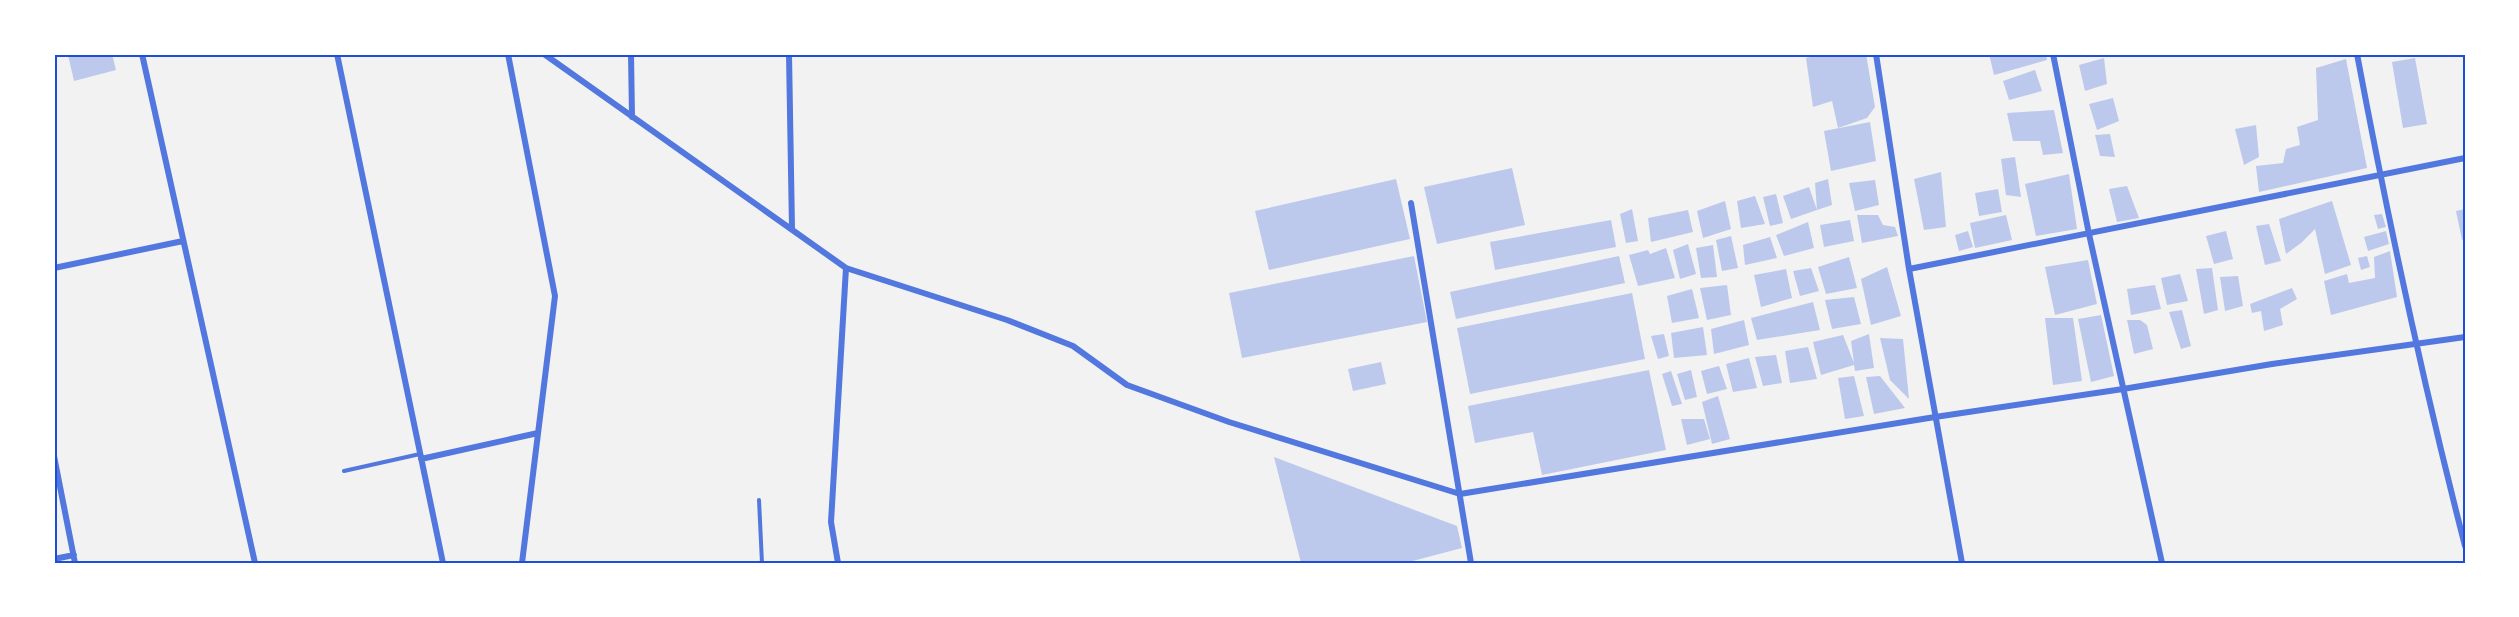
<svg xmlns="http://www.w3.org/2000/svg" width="2519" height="617" viewBox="0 0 2519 617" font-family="Karla,sans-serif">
<rect width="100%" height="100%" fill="#f2f2f2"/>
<path fill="#bdc9ec" d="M74,54H112L116,70L74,81L68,55Z
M1821,54H1866L1875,107L1867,118L1838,128L1832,101L1813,107L1806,58Z
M1989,54H2046L2047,60L1994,75Z
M2104,58L2107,84L2085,91L2079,65Z
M2415,58L2427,124L2403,128L2392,62Z
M2346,59L2367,168L2259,192L2256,166L2283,163L2286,149L2300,145L2297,127L2318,120L2316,68Z
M2035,70L2042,91L2009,100L2003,81Z
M2113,98L2119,121L2097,130L2089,104Z
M2054,110L2063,153L2043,155L2040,141H2013L2007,113Z
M1870,122L1876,161L1831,171L1824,131Z
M2256,125L2259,157L2244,165L2235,129Z
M2110,134L2115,157L2100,156L2095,135Z
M2015,157L2021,197L2006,195L2001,159Z
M1512,168L1525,225L1437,244L1424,187Z
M1941,172L1946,227L1924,230L1914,179Z
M2069,174L2077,229L2036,236L2025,184Z
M1396,179L1410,239L1269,270L1255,211Z
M1828,179L1832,205L1817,210L1791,219L1783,196L1809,187L1817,210L1815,183Z
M1875,180L1879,205L1855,211L1849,183Z
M2127,186L2139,218L2117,222L2109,189Z
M1998,189L2002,212L1979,216L1975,193Z
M1776,194L1783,223L1770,226L1763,197Z
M1755,196L1765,224L1741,228L1737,201Z
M1725,201L1731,229L1703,238L1697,211Z
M2332,201L2351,265L2325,274L2315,229L2301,243L2286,254L2279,219Z
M1632,209L1638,241L1626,243L1620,214Z
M2465,209V239L2462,240L2456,211Z
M1688,210L1693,232L1651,242L1648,218Z
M2382,214L2386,227L2378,229L2374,215Z
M1857,215H1878L1883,225L1895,227L1898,236L1862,243Z
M2006,215L2012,240L1975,248L1970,223Z
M1611,220L1616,247L1495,270L1490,242Z
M1850,220L1854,241L1824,247L1820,225Z
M1808,222L1814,248L1784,256L1776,235Z
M2269,224L2281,261L2265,265L2256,226Z
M1968,231L1973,247L1959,251L1955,235Z
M2226,231L2233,259L2214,264L2206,236Z
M2386,231L2389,244L2368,251L2364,237Z
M1731,236L1738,268L1722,271L1716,240Z
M1770,237L1777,258L1745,265L1743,245Z
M1688,244L1696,274L1680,279L1673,250Z
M1713,245L1717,277L1701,278L1696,248Z
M1666,248L1675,278L1638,286L1629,255L1648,250L1650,254Z
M2390,251L2397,297L2331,315L2324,281L2347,274L2349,283L2375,278L2374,257Z
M1414,256L1427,322L1242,358L1229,293Z
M1619,256L1625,283L1456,319L1450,292Z
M2367,256L2370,267L2361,270L2358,258Z
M1849,257L1857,288L1826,294L1818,267Z
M2088,260L2097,304L2055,315L2045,267Z
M1887,267L1901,316L1871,325L1861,279Z
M1811,268L1819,291L1800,296L1793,271Z
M2212,268L2218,310L2204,314L2196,269Z
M1786,269L1792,298L1761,307L1754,275Z
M2180,274L2188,301L2167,305L2161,278Z
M2238,276L2243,306L2225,311L2220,277Z
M1727,285L1731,315L1707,320L1700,288Z
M2155,285L2161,309L2131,315L2127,289Z
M2292,288L2297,299L2280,309L2283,325L2264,331L2261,311L2252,313L2250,304Z
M1692,289L1699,318L1672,323L1667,296Z
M1632,293L1645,359L1470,394L1457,328Z
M1854,297L1861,324L1832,329L1825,300Z
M1813,302L1820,330L1757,340L1751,318Z
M2182,310L2191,346L2181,349L2169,312Z
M2101,315L2114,376L2091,382L2078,319Z
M2045,318H2073L2082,381L2053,385Z
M1744,320L1749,345L1714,354L1711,329Z
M2127,320H2140L2147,325L2153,349L2134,354Z
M1703,327L1707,355L1674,358L1671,333Z
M1664,334L1669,356L1658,359L1651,336Z
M1869,334L1874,368L1855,371L1854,365L1821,375L1813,342L1843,335L1854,363L1851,341Z
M1880,338L1903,339L1909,399L1890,380Z
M1808,347L1817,379L1790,383L1785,351Z
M1776,355L1782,383L1763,386L1755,357Z
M1749,358L1757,388L1733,392L1726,364Z
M1381,362L1386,384L1353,391L1348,369Z
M1719,366L1727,389L1707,394L1701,371Z
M1649,370L1666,450L1542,475L1533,432L1475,443L1468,406Z
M1691,370L1697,397L1685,400L1677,374Z
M1671,371L1682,404L1672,406L1662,374Z
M1854,376L1864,416L1845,419L1838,378Z
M1880,376L1905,408L1874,414L1866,377Z
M1718,396L1730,439L1712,444L1702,402Z
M1681,419H1704L1710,439L1687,445Z
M1274,457L1457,526L1462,548L1405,563H1301Z"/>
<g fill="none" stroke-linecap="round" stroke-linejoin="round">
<path stroke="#5277de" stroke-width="4" d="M344,471L420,454
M759,500L762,563"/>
<path stroke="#5277de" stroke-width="6" d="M142,54L255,563
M337,54L443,563
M508,54L555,296L522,563
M544,54L846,268L1007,320L1073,346L1127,385L1229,422L1460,494L1935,417L2123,389L2272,364L2465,337
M631,54L632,117
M789,54L792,229
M1876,54L1909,269L1962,563
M2053,54L2089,234L2162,563
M2357,54C2388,219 2423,383 2465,546
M1411,203L1471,563
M54,268L183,241
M1909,269L2465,158
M54,456L75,563
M421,459L538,433
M54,559L74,555
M838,563L831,522L846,268"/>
</g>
<rect width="2519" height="617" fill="none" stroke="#ffffff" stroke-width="111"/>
<rect x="56" y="56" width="2408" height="506" fill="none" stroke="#1d4ed8" stroke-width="2"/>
</svg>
